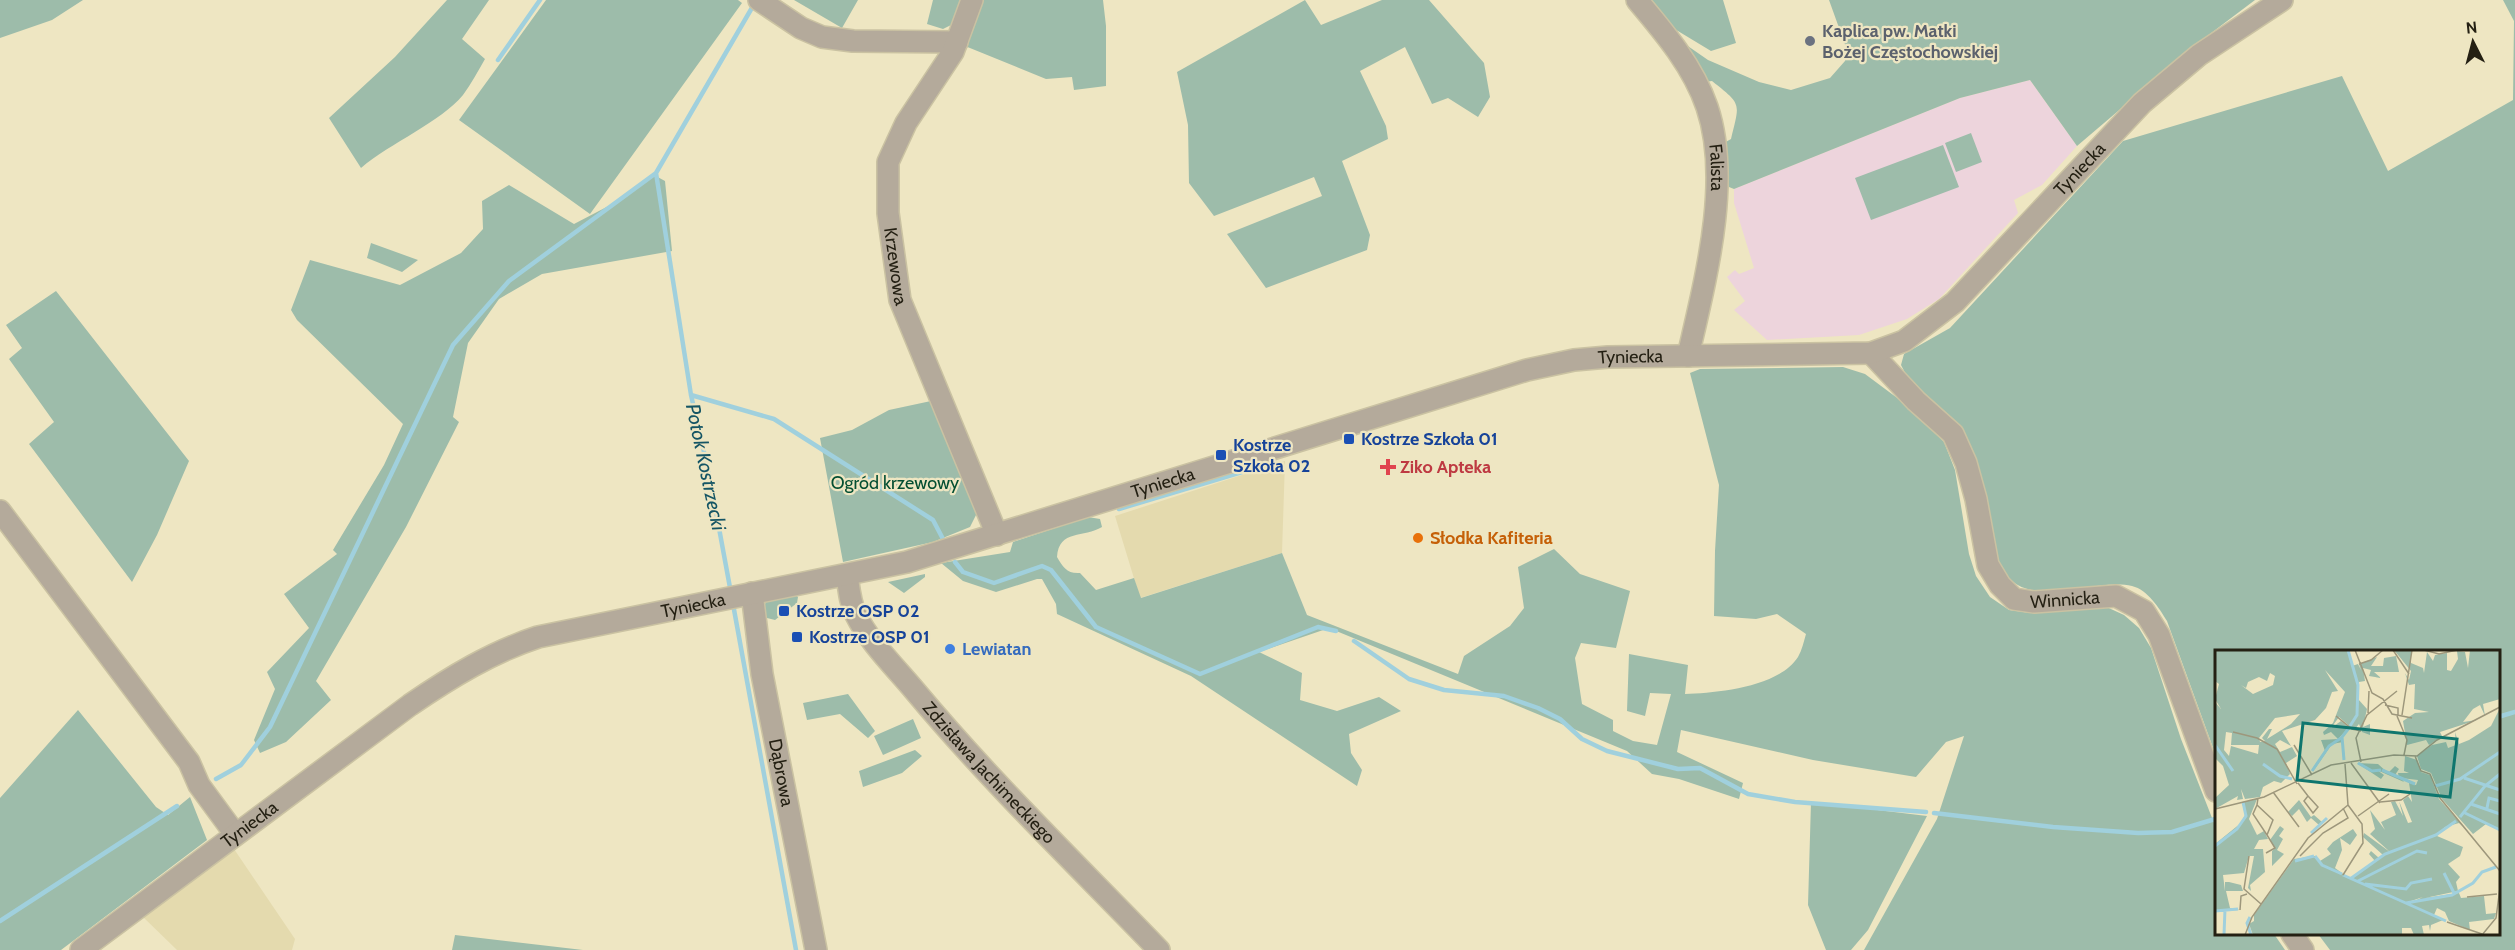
<svg xmlns="http://www.w3.org/2000/svg" width="2515" height="950" viewBox="0 0 2515 950" font-family="Cabin,sans-serif">
<rect width="100%" height="100%" fill="#eee6c2"/>
<path fill="#e4daae" d="M1285,461L1282,553L1140,598L1115,516Z
M234,849L295,939L292,950H177L142,916Z"/>
<path fill="#edd4dc" d="M2030,80L2077,146L2042,185L2014,200L2018,213L1939,299L1907,319L1859,335L1767,340L1734,310L1745,301L1727,277L1735,270L1739,274L1754,268L1734,203V189L1960,98Z"/>
<path fill="#9dbcaa" d="M0,0H83L52,20L0,38Z
M447,0H489L462,39L485,59C478,71 471,84 463,95C441,122 390,143 361,168L329,118L395,57Z
M546,0H738L742,3L590,214L459,120Z
M794,0H858L842,28Z
M933,0H962L955,23L943,29L927,24Z
M978,0H1103L1106,26V86L1074,90L1072,77L1046,79L965,46Z
M1305,0L1321,25L1382,0H1429L1484,63L1490,97L1478,117L1448,98L1432,104L1405,47L1360,71L1386,126L1388,139L1342,161L1370,235L1367,250L1266,288L1227,234L1322,196L1314,177L1214,216L1189,183L1188,125L1177,72Z
M1646,0H1723L1736,43L1711,51L1668,25Z
M1829,0H2255L2198,43L2077,146L2030,80L1960,98L1734,189L1729,187L1724,143L1731,139C1740,102 1742,105 1712,81L1704,82L1682,42L1708,60L1759,82L1791,90L1830,78L1845,61L1847,50Z
M2503,0H2515V950H2330L2318,934H2498V652H2216V756L2167,621C2159,608 2148,590 2132,586C2097,578 2039,606 2011,580C1985,557 1990,504 1978,473C1975,462 1963,452 1957,443C1937,418 1915,394 1901,365L1904,354L1950,328L2123,141L2342,76L2388,171L2513,100L2514,21Z
M1971,133L1982,162L1956,172L1945,143Z
M1943,145L1959,187L1871,220L1855,178Z
M652,174L665,181L672,251L542,274L499,299L468,343L453,417L459,422L406,527L316,681L331,700L286,742L260,753L254,740L275,689L267,672L309,628L284,594L337,554L333,550L384,465L403,424L297,320L291,310L310,260L400,285L461,253L483,229L482,201L509,185L574,224L622,199Z
M371,243L418,260L402,272L367,258Z
M56,291L189,461L157,535L132,582L29,444L54,422L9,359L22,348L6,325Z
M1843,367L1865,374L1908,406L1944,442L1955,470L1969,554L1976,576L1990,597L2009,610L2030,613L2100,604L2124,615L2139,628L2151,648L2181,739L2216,828V934H2274L2285,950H1864L1937,819L1964,736L1946,742L1916,777L1813,760L1681,730L1677,752L1743,783L1739,799L1679,779L1652,774L1627,751L1329,628L1259,652L1302,673L1300,700L1337,711L1379,697L1401,711L1349,734L1351,753L1362,770L1357,786L1191,676L1057,614L1056,604L1042,579H1037L996,592L963,581L941,563L1010,552L1013,542L1088,517L1100,519L1102,527C1084,538 1059,529 1057,557C1063,567 1067,574 1080,573L1096,590L1134,578L1141,598L1282,553L1307,615L1458,674L1464,656L1510,626L1524,608L1518,567L1554,549L1580,574L1630,591L1616,648L1581,643L1575,658L1582,704L1613,720V731L1633,741L1657,745L1671,694L1650,693L1645,716L1627,711L1629,654L1688,665L1685,694C1717,693 1779,687 1798,657C1802,650 1804,641 1806,634L1777,614L1756,619L1714,616L1715,551L1719,485L1690,373L1700,369Z
M931,401L978,511L970,527L933,542L843,562L820,438L852,430L889,410Z
M925,574V577L904,593L888,582Z
M795,594L798,597L797,603L775,620L767,618L763,608L767,600Z
M848,694L875,731L868,738L840,714L807,720L803,703Z
M78,710L156,807L168,815L190,797L207,840L61,950H0V798Z
M913,719L921,738L883,755L874,736Z
M915,750L922,756L902,773L863,787L859,771Z
M1811,802L1927,816L1868,930L1851,950H1826L1808,905Z
M455,935L583,950H452Z"/>
<g fill="none" stroke-linecap="round" stroke-linejoin="round">
<path stroke="#a0d0dd" stroke-width="4.5" d="M498,60L540,0
M691,395L774,419L933,520L943,539
M1119,509L1262,466
M955,562L963,572L994,583L1042,566L1051,570L1096,627L1200,674L1318,627L1336,631
M731,593L709,474L691,395L656,173L753,6
M733,604L796,950
M1354,641L1409,679L1444,690L1504,696L1538,708L1560,719L1582,739L1607,751L1678,769L1700,768L1748,794L1795,802L1926,812
M2498,717L2515,712
M216,779L241,765L270,727L453,345L509,281L656,173
M1934,813L2053,827L2138,833L2172,832L2215,819
M0,921L177,806"/>
<g stroke="#cac2a2" stroke-width="24">
<g id="minor">
<path d="M759,0L801,28L822,37L853,41L957,42"/>
<path id="s1" d="M972,0L953,52L906,123L888,162V213L900,300L997,535"/>
<path id="s2" d="M1637,0C1664,32 1693,66 1707,107C1732,181 1705,281 1688,356"/>
<path id="s3" d="M1871,353L1916,401L1953,434L1966,463L1976,499L1988,565L2000,585L2014,599L2034,602L2116,596L2144,611L2159,635L2216,791"/>
<path d="M0,511L189,762L199,785L235,834"/>
<path id="s4" d="M847,575C849,589 850,603 856,615C870,643 895,667 915,691C991,782 1077,865 1159,950"/>
<path id="s5" d="M752,593L762,674L816,950"/>
<path d="M2292,934L2303,950"/>
<path id="s6" d="M81,950L410,705C451,677 492,652 538,637L907,562L1527,370L1574,360L1608,357L1871,353L1904,341L1955,302L2142,103L2199,55L2282,0"/>
</g>
</g>
<use href="#minor" stroke="#b4aa9b" stroke-width="21"/>
</g>
<circle fill="#6b7280" stroke="#eee6c2" stroke-width="2" cx="1810" cy="41" r="6"/>
<g fill="#1a4fb4" stroke="#eee6c2" stroke-width="2">
<rect x="1343" y="433" width="12" height="12" rx="3"/>
<rect x="1215" y="449" width="12" height="12" rx="3"/>
<rect x="778" y="605" width="12" height="12" rx="3"/>
<rect x="791" y="631" width="12" height="12" rx="3"/>
</g>
<path fill="#e0444e" stroke="#eee6c2" stroke-width="2" d="M1385 458h6v6h6v6h-6v6h-6v-6h-6v-6h6z"/>
<circle fill="#e8710a" stroke="#eee6c2" stroke-width="2" cx="1418" cy="538" r="6"/>
<circle fill="#3f7fe0" stroke="#eee6c2" stroke-width="2" cx="950" cy="649" r="6"/>
<g text-anchor="middle" stroke-width="4.5" stroke-linejoin="round" paint-order="stroke">
<g font-size="18" font-weight="bold" fill="#5b616d" stroke="#eee6c2" text-anchor="start">
<text x="1822" y="37">Kaplica pw. Matki<tspan x="1822" dy="21">Bożej Częstochowskiej</tspan></text>
</g>
<g font-size="18" fill="#242013" stroke="#eee6c2">
<text dy="6" stroke="none"><textPath href="#s2" startOffset="190">Falista</textPath></text>
<text dy="6" stroke="none"><textPath href="#s6" startOffset="2208">Tyniecka</textPath></text>
<text dy="6" stroke="none"><textPath href="#s1" startOffset="288">Krzewowa</textPath></text>
<text dy="6" stroke="none"><textPath href="#s6" startOffset="1686">Tyniecka</textPath></text>
<text dy="6" stroke="none"><textPath href="#s6" startOffset="1200">Tyniecka</textPath></text>
<text dy="6" stroke="none"><textPath href="#s3" startOffset="346">Winnicka</textPath></text>
<text dy="6" stroke="none"><textPath href="#s6" startOffset="714">Tyniecka</textPath></text>
<text dy="6" stroke="none"><textPath href="#s4" startOffset="248">Zdzisława Jachimeckiego</textPath></text>
<text dy="6" stroke="none"><textPath href="#s5" startOffset="182">Dąbrowa</textPath></text>
<text dy="6" stroke="none"><textPath href="#s6" startOffset="210">Tyniecka</textPath></text>
</g>
<g font-size="18" font-weight="bold" fill="#164399" stroke="#eee6c2" text-anchor="start">
<text x="1361" y="445">Kostrze Szkoła 01</text>
<text x="1233" y="451">Kostrze<tspan x="1233" dy="21">Szkoła 02</tspan></text>
<text x="796" y="617">Kostrze OSP 02</text>
<text x="809" y="643">Kostrze OSP 01</text>
</g>
<g font-size="18" font-weight="bold" fill="#be3a42" stroke="#eee6c2" text-anchor="start">
<text x="1400" y="473">Ziko Apteka</text>
</g>
<g font-size="18" fill="#044f32" stroke="#eee6c2">
<text x="895" y="489">Ogród krzewowy</text>
</g>
<g font-size="18" font-weight="bold" fill="#c56008" stroke="#eee6c2" text-anchor="start">
<text x="1430" y="544">Słodka Kafiteria</text>
</g>
<g font-size="18" font-weight="bold" fill="#366cbe" stroke="#eee6c2" text-anchor="start">
<text x="962" y="655">Lewiatan</text>
</g>
<g font-size="20" font-style="italic" fill="#155564" stroke="#eee6c2">
<text transform="translate(706 467) rotate(78)" y="7">Potok Kostrzecki</text>
</g>
</g>
<g transform="translate(2215 650)">
<rect width="285" height="285" fill="#eee6c2"/>
<path d="M0,0H133L137,16L143,14L146,20L144,14L162,7L156,16H168L169,8L181,6L184,22H159L166,28L154,26L156,20L148,18L150,31L144,32L143,49L152,59L148,77L155,74V85L147,82L144,74L139,80L124,67L116,78L126,71L134,77L124,88H128V92L117,94L99,120L110,101L106,90L123,89L116,82L109,85L108,82L118,73L130,42L110,20L123,41L117,42L111,58L100,70L67,81L76,96L65,90L60,94L65,102L77,97L82,106L71,113L75,124L66,133L59,131L48,137L45,147L30,149L26,139L28,149L22,150L23,146L0,159V148L14,135L8,116L0,118L8,116L0,108V52L6,59L0,49L4,34L0,31ZM55,23L60,26L58,35L38,44L26,35L31,38L33,32L44,27L52,31ZM85,64L76,74L52,89L57,79H54L47,88L50,91L45,92L44,88L60,68ZM11,82L17,83L16,95H44L43,104L16,96L14,106L9,100ZM179,0H196V13L208,18L209,23L212,2L218,11L220,5L232,3V20L236,21L243,9L242,1L250,2L253,18L255,0H285V49L268,54L270,66L265,55L258,59L248,72L262,70L225,82L227,86L214,95L211,90L192,95L188,71L200,63L214,62L199,59L200,34L194,35L190,23L194,30L196,21ZM285,58V180L271,174L258,184L227,149L216,123L206,119L202,106L217,95L231,92L233,98L241,95L240,82L244,94L254,90L276,76ZM190,106L202,110L206,122L215,125L224,149L253,181L244,173L230,177L222,186L248,197L245,206L233,214L245,227L241,232L243,241L210,248L244,243L246,248L269,246L271,264L281,263L279,269L254,272L255,280L234,271L230,262L222,258L219,265L193,254L208,247L190,253L228,270L216,275L215,281L214,275L207,276L209,285H199L196,278H187V285H38L34,274L39,271V265L79,209L100,206L105,211L116,204L112,199L118,192L138,179L142,185L135,195L125,188L127,200L120,218L131,226L136,229L160,211L154,204L156,201L164,208L168,205L148,187L149,183L175,202L155,184L160,179L155,160L170,180L166,172L181,165L176,152L180,151L188,166L184,151L193,173L197,172L188,150L193,146L197,152L194,133L201,135L203,130L186,128L189,132L162,120L169,125L166,129L142,113L163,114L173,123L180,116L184,119L180,125L184,128L183,123H194L189,121ZM42,149L34,169L42,185L49,181L53,189L44,190L39,199H48L50,222L35,235L36,241L33,238L39,206H34L29,223L8,225L10,241V232H14L26,235L28,241H11L15,258L25,260L1,261L0,285V194L26,173L30,165L27,152ZM84,150L96,167L99,165L107,172L104,175L96,168L92,172L84,159L77,166L73,162ZM65,176L69,179L64,186L68,189L62,200L69,204L57,216V201L60,198L55,190Z" fill="#9dbcaa" fill-rule="evenodd"/>
<path fill="none" stroke="#a0d0dd" stroke-width="3" d="M133,0L143,35L142,65L135,76M0,95L18,121M129,110L127,87L134,78M143,113L157,121L166,120M48,114L65,126L77,129M167,120L200,134M97,121L114,96L126,88M249,128L285,140M220,136L245,129L285,102M256,154L285,164M272,158L274,148L285,151M250,163L285,180M245,167L270,136L285,124M96,183L112,168M0,196L22,179L31,166L28,152M100,206L107,215L127,224M80,211L99,206M229,223L239,243M128,225L231,271M135,229L170,204L221,185L241,171M143,231L202,201L212,203M150,234L191,239L196,233L217,229M191,253L237,245L258,233L267,222L281,217M0,261L23,259M35,267L32,273L36,285M9,285L10,259"/>
<path fill="none" stroke="#9d977c" stroke-width="1.5" d="M140,0L157,43L168,49L177,64L197,68M178,0L194,24M209,0L224,4L242,0M144,14L156,10L168,0M170,55L183,58V66M153,63L154,41M187,65L197,0M121,66L137,79L146,81M182,66L192,90L189,105M18,82L42,88L62,99L82,134M79,95L97,125M200,106L206,121L215,124L225,148L285,221M146,112L141,88L152,65L182,41M136,113L165,153M83,133L93,146L89,151L98,163L103,157L93,146M58,142L84,177M43,148L42,155L58,170L52,185L60,198L51,203M165,152L186,150L195,144M42,155L38,164L52,185M0,159L49,147L116,115L179,105L202,106L222,90L285,57M143,166L174,144M34,206L29,239L46,254M85,206L108,183L133,168L128,158M128,225L148,193L147,174L133,155M252,247L282,244M25,260L26,246L32,244M232,272L267,284M30,285L37,267L93,188L133,155L130,114M267,285L281,268L285,238"/>
<path fill="#0f766e" fill-opacity="0.15" stroke="#0f766e" stroke-width="3" d="M88,73L242,89L235,147L82,130Z"/>
<rect width="285" height="285" fill="none" stroke="#242013" stroke-width="3"/>
</g>
<g transform="translate(2473 42) rotate(354)" stroke="#eee6c2" stroke-width="4.5" paint-order="stroke">
<path d="M0-4.5L10 22L0 15L-10 22Z" fill="#242013"/>
<text y="-9" font-size="16" font-weight="bold" text-anchor="middle" fill="#242013">N</text>
</g>
</svg>
